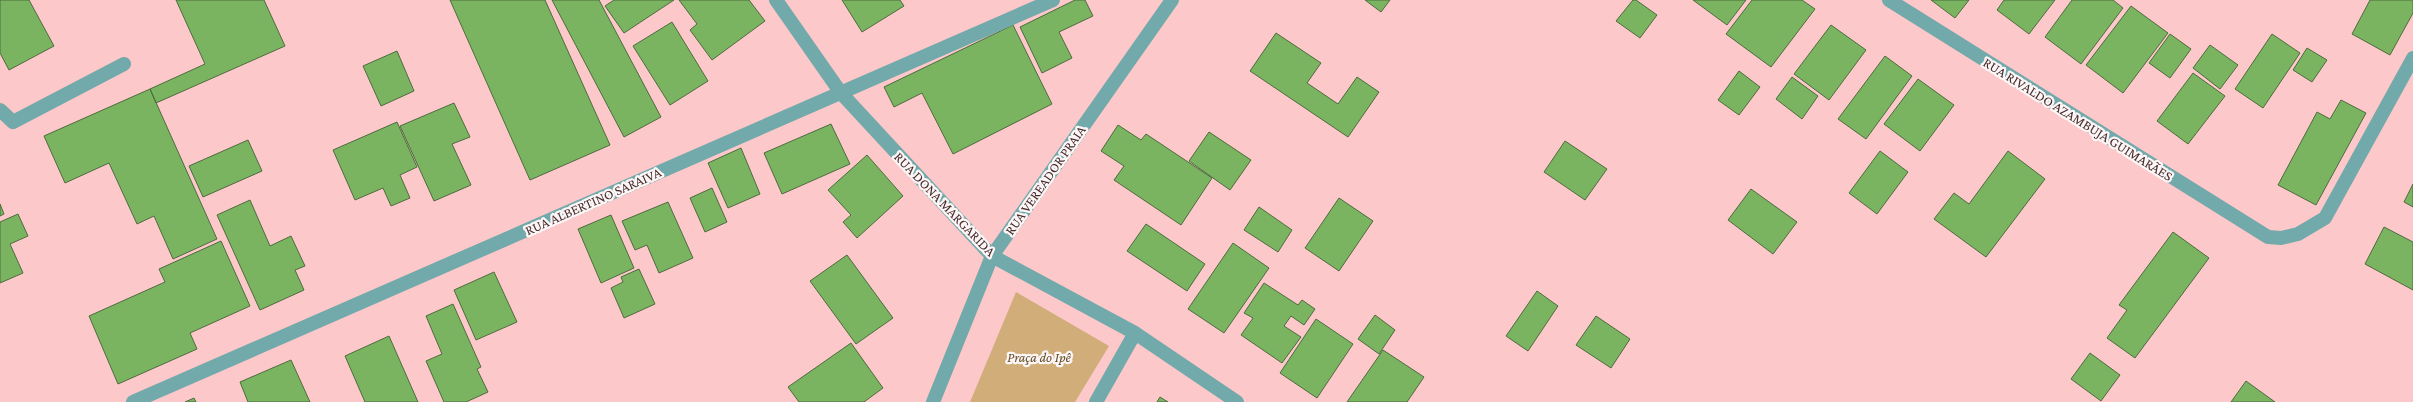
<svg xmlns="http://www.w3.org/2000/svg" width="2413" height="402" viewBox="0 0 2413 402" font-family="'Crimson Pro',serif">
<rect width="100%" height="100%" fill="#fdc8c9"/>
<path fill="#d1ad7a" d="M1016,292L1109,346L1075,402H970Z"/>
<path fill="#7bb461" stroke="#4d6b3f" d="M0,0H29L54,46L9,70L0,53Z
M176,0H264L285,46L156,103L150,89L205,64Z
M450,0H545L610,145L530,180Z
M552,0H599L661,117L624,137Z
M614,0H674L624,33L605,6Z
M679,0H749L765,21L712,60L690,30L697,24Z
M842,0H900L904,6L862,32Z
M1075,0H1085L1093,16L1059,32L1072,58L1042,73L1020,27Z
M1365,0H1390L1381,12Z
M1633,0H1636L1657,15L1640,38L1616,21Z
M1693,0H1746L1727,25Z
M1752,0H1802L1815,9L1771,67L1726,34Z
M1931,0H1969L1955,18Z
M2004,0H2055L2029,34L1997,10Z
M2072,0H2113L2123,8L2081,64L2045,37Z
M2370,0H2413V13L2390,55L2352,34Z
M2131,6L2168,33L2123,93L2086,65Z
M672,22L708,81L670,105L633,46Z
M1013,25L1052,104L953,154L922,93L894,107L884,87Z
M1831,25L1866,50L1829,100L1794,74Z
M1276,33L1321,63L1307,83L1338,104L1357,77L1379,92L1348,137L1250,71Z
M2170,34L2191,49L2170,78L2149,63Z
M2272,34L2300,53L2263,108L2235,89Z
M2210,45L2238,65L2220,89L2193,68Z
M2307,48L2327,60L2312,82L2293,70Z
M397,51L414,91L381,106L363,66Z
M1885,56L1912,76L1866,139L1838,119Z
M1739,71L1760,87L1739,115L1718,100Z
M2193,73L2225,96L2188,144L2157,121Z
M1792,77L1818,96L1802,119L1776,99Z
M1918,79L1954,105L1920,151L1884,124Z
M150,89L217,239L173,259L154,216L137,224L109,163L65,183L44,136Z
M2341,100L2366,113L2316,205L2278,185L2317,112L2330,119Z
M454,103L470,137L452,144L471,185L434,201L400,126Z
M397,122L417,167L400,175L410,198L391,206L383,188L355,200L333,150Z
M831,124L850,164L782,194L764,153Z
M1118,125L1141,140L1146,134L1212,178L1181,225L1114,180L1124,166L1101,151Z
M1209,132L1251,160L1230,190L1189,161Z
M248,140L262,171L203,197L189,166Z
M1565,141L1607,169L1585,200L1544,172Z
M741,148L760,194L728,208L708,163Z
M1880,151L1908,172L1877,214L1849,193Z
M2008,151L2045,179L1986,257L1934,219L1954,193L1969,204Z
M867,155L903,196L857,238L843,222L851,215L828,190Z
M2413,184V207L2404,202Z
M712,188L727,222L705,232L690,198Z
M1751,189L1797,222L1773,254L1728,220Z
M1339,198L1373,221L1339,271L1305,248Z
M250,200L270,246L291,236L305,266L295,270L304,290L260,310L217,215Z
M668,202L693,258L659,273L647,245L635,250L622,221Z
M0,204L4,214L0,216Z
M1259,207L1292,230L1278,252L1244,230Z
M18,214L28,236L10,244L23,273L0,283V222Z
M611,215L634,268L601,283L578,229Z
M1146,224L1205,264L1187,291L1127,251Z
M2384,227L2413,242V290L2365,264Z
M2173,232L2209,258L2135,358L2107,338L2127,310L2119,305Z
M221,241L250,306L190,333L197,349L118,384L89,316L165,282L159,269Z
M1233,243L1269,268L1224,333L1188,309Z
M847,255L893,318L856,344L810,281Z
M639,269L655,304L624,318L611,288L623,282L621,277Z
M494,272L517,322L476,340L454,290Z
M1264,283L1298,305L1302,300L1315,309L1304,325L1291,316L1284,326L1301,337L1282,363L1241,335L1253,318L1244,313Z
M1537,291L1558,306L1528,351L1506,336Z
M453,304L481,367L477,369L488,392L466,402H444L426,361L442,354L426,316Z
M1375,315L1395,330L1379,354L1358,339Z
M1596,316L1630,339L1611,368L1576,345Z
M1316,319L1353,344L1317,398L1280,373Z
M389,336L418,402H365L345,356Z
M851,343L883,388L864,402H799L788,387Z
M1383,350L1424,377L1407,402H1347Z
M2090,353L2120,375L2101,401L2071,379Z
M291,360L310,402H248L240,382Z
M2246,381L2275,402H2231Z
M1160,397L1168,402H1157Z
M194,398L196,402H185Z"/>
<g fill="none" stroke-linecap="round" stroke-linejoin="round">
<path stroke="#72a9aa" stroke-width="14" d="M0,110L13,122L124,64"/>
<path stroke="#72a9aa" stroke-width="14" d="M776,0L841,93L992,256L1135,333L1237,402
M1889,0L2268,237L2281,238L2298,234L2325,218L2413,58
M133,402L1053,0
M933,402L992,256L1172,0
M1096,402L1135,333"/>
</g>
<g text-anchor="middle" stroke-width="4.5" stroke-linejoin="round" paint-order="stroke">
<g font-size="14" fill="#462c2d" stroke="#fdf6f6">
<text transform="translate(2078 119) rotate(32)" y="5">RUA RIVALDO AZAMBUJA GUIMARÃES</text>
<text transform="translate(1045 180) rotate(-55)" y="5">RUA VEREADOR PRAIA</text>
<text transform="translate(593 201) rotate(-24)" y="5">RUA ALBERTINO SARAIVA</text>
<text transform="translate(945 204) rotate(46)" y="5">RUA DONA MARGARIDA</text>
</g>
<g font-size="14" font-style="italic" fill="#644c26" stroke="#fdf6f6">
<text x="1039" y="362">Praça do Ipê</text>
</g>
</g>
</svg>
